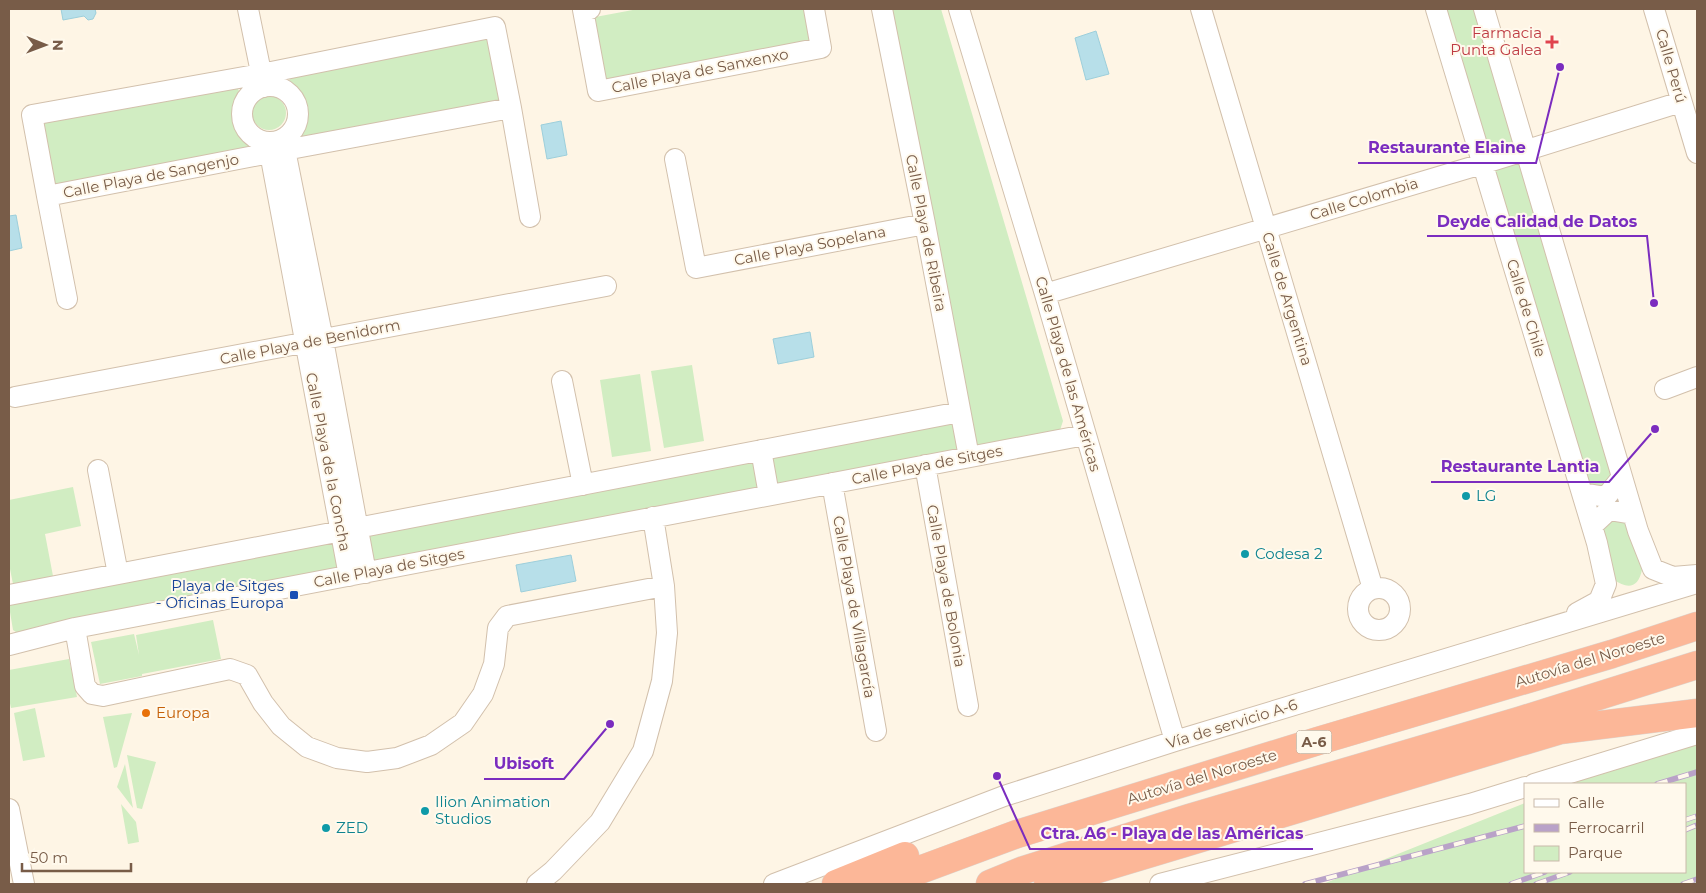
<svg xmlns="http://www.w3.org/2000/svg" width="1706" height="893" viewBox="0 0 1706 893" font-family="Montserrat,sans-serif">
<rect width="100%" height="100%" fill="#fef5e5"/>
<path fill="#d1edc2" d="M638,9H807L813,42L602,81L590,18Z
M891,9H941L1063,421L1060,430L982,447L974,442Z
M1445,9H1476L1642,570C1638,588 1628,590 1613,579Z
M488,38L500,102L303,140L299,135C310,113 308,99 290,82L289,76Z
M237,87L239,91C238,95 236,98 235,102C228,121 239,132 251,145L249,151L54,186L40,123Z
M252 113a17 17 0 1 1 34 0a17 17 0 1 1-34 0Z
M692,365L704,441L664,448L651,371Z
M640,374L651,451L612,457L600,380Z
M952,420L961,446L956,453L779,487L774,483L772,454Z
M756,461L759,473L757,491L379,564L371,559L367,539L371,532Z
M73,487L81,526L45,534L53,576L13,584L9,564V500Z
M331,542L334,544L339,567L336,571L19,634L13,630L9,606L14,600Z
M213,620L221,659L142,674V676L100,684L91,642L134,634L139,655L136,635Z
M69,659L77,697L11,708L9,699V670Z
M35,708L45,757L23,761L14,713Z
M132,713L117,767L114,768L103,717Z
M1697,734V884H1323L1525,803V872H1685V784H1572Z
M127,755L156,762L142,809L137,808Z
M125,764L133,808L117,787Z
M121,804L136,822L139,842L128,844Z"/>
<path fill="#b7dfe9" stroke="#9dcfdb" d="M61,9H95L96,13L93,19L88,20L84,16L63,20Z
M1096,31L1109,74L1086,80L1075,38Z
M561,121L567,155L547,159L541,125Z
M16,215L22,248L9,251V216Z
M810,332L814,357L778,364L773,339Z
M571,555L576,581L521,592L516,565Z"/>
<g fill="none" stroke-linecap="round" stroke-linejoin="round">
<g stroke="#d2c0ac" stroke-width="22">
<path id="minor" d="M248,9L264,87
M590,9L583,10L598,91L821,48L814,9
M882,9L925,224L969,457
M959,9L1045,294L1175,741
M1201,9L1373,589
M1436,9L1597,543L1606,584L1599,601L1577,613
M1484,9L1638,531L1653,569L1673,577L1697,575
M1654,9L1697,153
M495,27L511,108L285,150L47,196L32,115L261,74Z
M242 114a28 28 0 1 1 56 0a28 28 0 1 1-56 0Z
M511,108L530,217
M284,139L285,150L323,340L366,573
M266,142L270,153L349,576
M675,159L696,268L925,224
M47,196L67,299
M1045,294L1482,164L1681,102
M562,381L583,485
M1665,389L1697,377
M15,397L606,286
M761,450L769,495
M925,465L968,706
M98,470L118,574
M832,483L876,731
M1582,493L1606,497L1622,477
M1592,526L1609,510L1633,514
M1358 609a21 21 0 1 1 42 0a21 21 0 1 1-42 0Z
M9,595L960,412
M75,628L85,686L92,694L103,696L230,669L247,675L263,703L281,726L307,747L337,758L367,762L397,758L431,745L463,723L483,694L494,664L498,628L507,616L664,586
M9,645L75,628L1085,435
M1534,784L1697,734
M9,809L24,884
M537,884L553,871L600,822L643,751L662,681L667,633L664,586L653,517
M774,884L1004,796L1175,741L1697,583
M1160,884L1470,804L1525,787"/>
</g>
<g stroke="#dcd5cf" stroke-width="29">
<path id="highway" d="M836,884L905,856
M882,884L1017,834L1318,741L1612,654L1697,626
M990,884L1024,870L1189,818L1519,721L1697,665
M1048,884L1560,730L1697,713"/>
</g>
<use href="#minor" stroke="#fff" stroke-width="20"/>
<use href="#highway" stroke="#fcb798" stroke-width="28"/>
<g stroke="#b9a2c8" stroke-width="5.5">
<path id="rail" d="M1657,784L1697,772
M1685,820L1697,816
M1685,830L1697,825
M1305,884L1525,826
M1511,884L1545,872
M1536,884L1570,872
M1683,884L1697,879"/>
</g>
<use href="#rail" stroke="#fff9ec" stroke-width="4" stroke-dasharray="11" stroke-linecap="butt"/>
</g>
<path fill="#e0444e" stroke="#fff9ec" stroke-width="2" d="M1549.5 34.5h5v5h5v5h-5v5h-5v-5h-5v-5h5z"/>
<g fill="#0f9aa8" stroke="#fff9ec" stroke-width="2">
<circle cx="1466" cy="496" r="5"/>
<circle cx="1245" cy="554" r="5"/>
<circle cx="425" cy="811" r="5"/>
<circle cx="326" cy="828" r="5"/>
</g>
<rect fill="#1a4fb4" stroke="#fff9ec" stroke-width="2" x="289" y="590" width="10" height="10" rx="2.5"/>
<circle fill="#e8710a" stroke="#fff9ec" stroke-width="2" cx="146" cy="713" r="5"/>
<g text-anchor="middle" stroke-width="4" stroke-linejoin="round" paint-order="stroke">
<rect fill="#fff9ec" stroke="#a08b79" stroke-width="1" x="1296.5" y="730.5" width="35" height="23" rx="4"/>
<g font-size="14" font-weight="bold" fill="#785c48">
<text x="1314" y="747">A-6</text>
</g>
<g font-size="15" fill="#be3a42" stroke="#fff9ec" text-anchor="end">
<text x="1542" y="38">Farmacia<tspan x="1542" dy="17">Punta Galea</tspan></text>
</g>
<g font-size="15" fill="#785c48" stroke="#fff9ec">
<text transform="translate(1671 66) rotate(74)" y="5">Calle Perú</text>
<text transform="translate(700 71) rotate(-11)" y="5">Calle Playa de Sanxenxo</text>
<text transform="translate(151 176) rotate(-11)" y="5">Calle Playa de Sangenjo</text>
<text transform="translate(1364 199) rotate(-17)" y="5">Calle Colombia</text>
<text transform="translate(926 233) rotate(79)" y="5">Calle Playa de Ribeira</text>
<text transform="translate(810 246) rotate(-11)" y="5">Calle Playa Sopelana</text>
<text transform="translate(1287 299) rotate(73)" y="5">Calle de Argentina</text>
<text transform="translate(1526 308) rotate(73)" y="5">Calle de Chile</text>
<text transform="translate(310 342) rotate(-11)" y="5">Calle Playa de Benidorm</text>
<text transform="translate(1068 374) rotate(74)" y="5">Calle Playa de las Américas</text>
<text transform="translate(328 462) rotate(79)" y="5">Calle Playa de la Concha</text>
<text transform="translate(927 465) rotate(-11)" y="5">Calle Playa de Sitges</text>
<text transform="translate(389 568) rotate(-11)" y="5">Calle Playa de Sitges</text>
<text transform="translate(946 586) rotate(80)" y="5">Calle Playa de Bolonia</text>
<text transform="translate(854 607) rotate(80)" y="5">Calle Playa de Villagarcía</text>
<text transform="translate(1590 660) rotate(-17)" y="5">Autovía del Noroeste</text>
<text transform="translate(1232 724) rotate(-17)" y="5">Vía de servicio A-6</text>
<text transform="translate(1202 777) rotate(-17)" y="5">Autovía del Noroeste</text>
</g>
<g font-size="15" fill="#0d838f" stroke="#fff9ec" text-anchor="start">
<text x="1476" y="501">LG</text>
<text x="1255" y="559">Codesa 2</text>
<text x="435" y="807">Ilion Animation<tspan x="435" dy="17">Studios</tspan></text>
<text x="336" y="833">ZED</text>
</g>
<g font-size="15" fill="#164399" stroke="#fff9ec" text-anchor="end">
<text x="284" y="591">Playa de Sitges<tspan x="284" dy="17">- Oficinas Europa</tspan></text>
</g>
<g font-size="15" fill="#c56008" stroke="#fff9ec" text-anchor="start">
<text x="156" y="718">Europa</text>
</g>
</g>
<path fill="none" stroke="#7b2cbf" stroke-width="2" d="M1560 67L1536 163H1358M1654 303L1647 236H1427M1655 429L1609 482H1431M610 724L564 779H484M997 776L1030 849H1313"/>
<g fill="#7b2cbf" stroke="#fff9ec" stroke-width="2">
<circle cx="1560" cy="67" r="5"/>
<circle cx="1654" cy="303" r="5"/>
<circle cx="1655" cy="429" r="5"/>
<circle cx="610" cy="724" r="5"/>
<circle cx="997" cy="776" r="5"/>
</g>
<g font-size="16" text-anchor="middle" font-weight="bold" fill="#7b2cbf" stroke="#fff9ec" stroke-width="4" stroke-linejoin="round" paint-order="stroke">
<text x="1447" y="153">Restaurante Elaine</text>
<text x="1537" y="227">Deyde Calidad de Datos</text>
<text x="1520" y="472">Restaurante Lantia</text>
<text x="524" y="769">Ubisoft</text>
<text x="1172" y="839">Ctra. A6 - Playa de las Américas</text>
</g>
<rect width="1706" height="893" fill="none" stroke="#785c48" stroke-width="20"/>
<rect x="1524" y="783" width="162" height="90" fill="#fff9ec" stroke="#c9baaa"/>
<rect x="1534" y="799" width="25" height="8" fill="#ffffff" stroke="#c9baaa"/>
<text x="1568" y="808" font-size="15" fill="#785c48">Calle</text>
<rect x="1534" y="824" width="25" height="8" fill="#b9a2c8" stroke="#c9baaa"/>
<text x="1568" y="833" font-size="15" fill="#785c48">Ferrocarril</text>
<rect x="1534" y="846" width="25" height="15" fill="#d1edc2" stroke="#c9baaa"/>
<text x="1568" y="858" font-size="15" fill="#785c48">Parque</text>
<g transform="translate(45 45) rotate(91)" stroke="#fff9ec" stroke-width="4" paint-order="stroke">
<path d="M0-4L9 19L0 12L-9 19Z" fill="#785c48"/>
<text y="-8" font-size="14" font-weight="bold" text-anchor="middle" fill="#785c48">N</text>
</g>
<path d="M22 863v8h109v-8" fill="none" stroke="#785c48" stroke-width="2.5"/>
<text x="30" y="863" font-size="15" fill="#785c48" stroke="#fff9ec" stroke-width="4" paint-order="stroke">50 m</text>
</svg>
